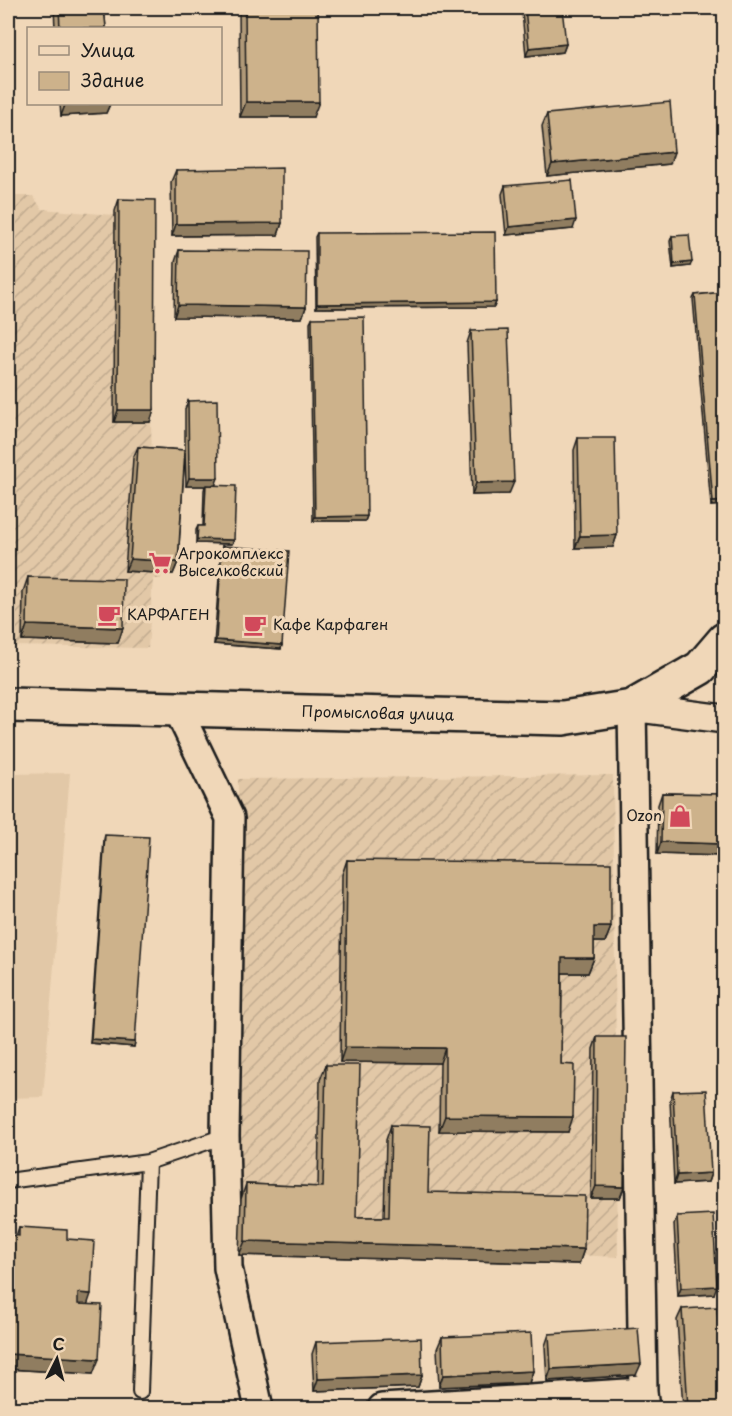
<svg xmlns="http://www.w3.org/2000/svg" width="732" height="1416" viewBox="0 0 732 1416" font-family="'Playpen Sans',sans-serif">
<defs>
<pattern id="industrial-furrows" width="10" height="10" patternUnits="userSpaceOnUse" patternTransform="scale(1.5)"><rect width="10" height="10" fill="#e2c8a7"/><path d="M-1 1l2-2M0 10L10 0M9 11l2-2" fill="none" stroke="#c1ab8f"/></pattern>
</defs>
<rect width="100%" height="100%" fill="#f0d7b8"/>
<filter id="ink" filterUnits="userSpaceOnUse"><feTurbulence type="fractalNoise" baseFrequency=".0167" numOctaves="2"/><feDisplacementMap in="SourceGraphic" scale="12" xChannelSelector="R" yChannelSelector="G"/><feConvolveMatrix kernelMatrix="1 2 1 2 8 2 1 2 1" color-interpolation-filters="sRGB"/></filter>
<g filter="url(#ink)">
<path fill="#e2c8a7" d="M70,773L43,1097L8,1098V774Z"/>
<path fill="url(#industrial-furrows)" d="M8,196H33L42,209L137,217L150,375L152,465L169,467L161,579H153L148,648L8,646Z
M613,775L618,1257L233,1238L238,779Z"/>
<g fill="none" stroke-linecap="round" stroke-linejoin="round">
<g stroke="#1c1c1c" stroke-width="18">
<path id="lane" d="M8,1181L148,1162L225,1136
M140,1392L148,1162"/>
</g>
<g stroke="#1c1c1c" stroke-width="32">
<path id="street" d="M177,708L230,818L225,1136L228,1268L259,1408
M382,1408L643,1392
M645,1408L643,1392L632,707L724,719"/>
</g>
<g stroke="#1c1c1c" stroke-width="38">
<g id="secondary">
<path id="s1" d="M8,705L563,718L632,707L700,668L724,640"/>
</g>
</g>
<use href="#lane" stroke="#f0d7b8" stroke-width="14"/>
<use href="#street" stroke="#f0d7b8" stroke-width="27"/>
<use href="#secondary" stroke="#f0d7b8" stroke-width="33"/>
</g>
<path fill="#b09978" stroke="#1c1c1c" stroke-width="1.5" d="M54,8H104L106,28H55Z
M239,8H318L313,117H240Z
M523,8H525L566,44L563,52L526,56L522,12Z
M60,104H110L106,113L61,116Z
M547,114L670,164L547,176L542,126Z
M176,170L282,223L278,235L172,236L171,182Z
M505,186L573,229L506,235L502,194Z
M119,199L154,410L150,422H114L115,211Z
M317,233L496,302L494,307L316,308L315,237Z
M672,236L690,266L673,268L670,241Z
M179,250L306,307L302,318L174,317L175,262Z
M724,292V505L711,506L693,299L695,295Z
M312,318L367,516L365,521H313L310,322Z
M471,331L509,494L472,495L467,343Z
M188,401L234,540L232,544L196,543V530L198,526H203L204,490L205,486H186L185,452L178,562L173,574L125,571L133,458L138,447L185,450V409Z
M578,438L617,535L613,547L575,548L574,450Z
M222,546L282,645L281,649L214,644L221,551Z
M28,577L123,628L118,643L22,640L23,592Z
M662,793L724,794V856L657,854L658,805Z
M105,835L135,1042L134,1047L90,1043L104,839Z
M347,860L611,927L605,942H594V958L588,973H562L561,1064L568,1132L439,1131L440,1063L340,1062L342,875Z
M597,1037L624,1187L620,1198H591L593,1049Z
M326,1065L356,1217H384L386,1140L391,1125L428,1192L584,1249L579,1264L239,1255L241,1199L246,1184L318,1187L320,1080Z
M673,1091L711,1173L708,1182L674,1184L670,1100Z
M677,1216L714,1294L678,1296L674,1224Z
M19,1227L67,1239L87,1305L93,1374L8,1369V1235L16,1236Z
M682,1309L722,1408H683L677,1320Z
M549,1334L636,1375L547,1381L545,1346Z
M442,1337L533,1371L529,1383L439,1387L437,1349Z
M316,1342L422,1375L418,1387L314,1391L312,1354Z"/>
<path fill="#907d61" stroke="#1c1c1c" stroke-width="1.5" d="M566,44L563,52L526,56L529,48Z
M246,102H319L313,117H240Z
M81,104H110L106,113L61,116L65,105Z
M674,152L670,164L547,176L552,164Z
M8,158H12L8,170Z
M576,220L573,229L506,235L509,227Z
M282,223L278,235L172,236L176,224Z
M692,262L690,266L673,268L674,264Z
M496,302L494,307L316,308L317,304Z
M178,305L306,307L302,318L174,317Z
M118,410H154L150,422H114Z
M189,478H218L215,486H186Z
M514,482L509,494L472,495L476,483Z
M724,501V505L711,506L713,502Z
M367,516L365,521H313L315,517Z
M617,535L613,547L575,548L580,536Z
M197,539L234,540L232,544L196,543Z
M130,559L178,562L173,574L125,571Z
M27,625L123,628L118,643L22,640Z
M216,640L282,645L281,649L214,644Z
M661,842L724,844V856L657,854Z
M594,927H611L605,942H588Z
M562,958H594L588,973H556Z
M91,1039L135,1042L134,1047L90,1043Z
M345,1047L445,1048L440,1063L340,1062Z
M445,1116L573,1117L568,1132L439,1131Z
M711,1173L708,1182L674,1184L677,1175Z
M596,1186L624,1187L620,1198H591Z
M245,1241L584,1249L579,1264L239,1255Z
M717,1286L714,1294L678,1296L681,1288Z
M8,1291H12L8,1304Z
M78,1293L91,1294L86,1309L73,1308Z
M8,1354L99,1359L93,1374L8,1369Z
M641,1364L636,1375L547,1381L551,1369Z
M533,1371L529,1383L439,1387L443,1375Z
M422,1375L418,1387L314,1391L318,1379Z
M724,1405L722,1408H688Z"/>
<path fill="#cdb28b" stroke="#1c1c1c" stroke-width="1.5" d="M59,8H104L106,28H60Z
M245,8H318L319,102H246Z
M525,8H562L566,44L529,48Z
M8,76L12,158H8Z
M670,102L674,152L552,164L547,114Z
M282,168V223L176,224V170Z
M572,180L576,220L509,227L505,186Z
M119,199L155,200L154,410H118Z
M495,232L496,302L317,304V233Z
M689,235L692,262L674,264L672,236Z
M179,250L307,251L306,307L178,305Z
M724,292V501L713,502L695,295Z
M364,317L367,516L315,517L312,318Z
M508,330L514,482L476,483L471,331Z
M217,400L218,478H189L188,401Z
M578,438H615L617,535L580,536Z
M138,447L185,450L178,562L130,559Z
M206,485L236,486L234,540L197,539L198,526H204Z
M222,546L289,551L282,645L216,640Z
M28,577L124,579L123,628L27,625Z
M662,793L724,794V844L661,842Z
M105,835L149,837L135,1042L91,1039Z
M347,860L611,863V927H594V958H562L561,1064L574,1065L573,1117L445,1116V1048L345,1047Z
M597,1037H626L624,1187L596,1186Z
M326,1065H360L356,1217H389L391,1125L430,1126L428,1192L585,1196L584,1249L245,1241L246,1184L323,1187Z
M706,1090L711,1173L677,1175L673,1091Z
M713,1214L717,1286L681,1288L677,1216Z
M19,1227L67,1230V1239L94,1241L91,1294L78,1293V1304L102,1305L99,1359L8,1354V1300H11L12,1291H8V1235L19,1236Z
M717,1307L724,1405L688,1408L682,1309Z
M638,1328L641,1364L551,1369L549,1334Z
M531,1333L533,1371L443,1375L442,1337Z
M421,1338L422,1375L318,1379L316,1342Z"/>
</g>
<defs>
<g id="supermarket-bare" transform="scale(1.8)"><path d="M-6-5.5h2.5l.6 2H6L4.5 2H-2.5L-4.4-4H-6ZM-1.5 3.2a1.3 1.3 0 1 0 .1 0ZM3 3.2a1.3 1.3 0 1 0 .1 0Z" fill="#d1495b" stroke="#f0d7b8" stroke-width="2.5" paint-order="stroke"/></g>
<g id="cafe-bare" transform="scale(1.8)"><path d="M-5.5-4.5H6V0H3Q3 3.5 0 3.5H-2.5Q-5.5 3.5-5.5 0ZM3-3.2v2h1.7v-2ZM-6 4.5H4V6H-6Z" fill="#d1495b" stroke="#f0d7b8" stroke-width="2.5" paint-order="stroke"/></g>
<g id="shop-bare" transform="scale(1.8)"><path d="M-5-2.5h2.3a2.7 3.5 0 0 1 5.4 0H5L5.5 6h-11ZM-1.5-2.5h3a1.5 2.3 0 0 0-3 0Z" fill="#d1495b" stroke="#f0d7b8" stroke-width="2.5" paint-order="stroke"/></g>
</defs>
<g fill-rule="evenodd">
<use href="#supermarket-bare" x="160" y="563"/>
<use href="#cafe-bare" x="109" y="615"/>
<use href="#cafe-bare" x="255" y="625"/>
<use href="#shop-bare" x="680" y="816"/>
</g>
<g text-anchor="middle" stroke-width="6" stroke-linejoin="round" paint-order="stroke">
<g font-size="15" fill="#1c1c1c" stroke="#f0d7b8" text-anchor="start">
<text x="178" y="559">Агрокомплекс<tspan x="178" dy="17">Выселковский</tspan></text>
<text x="127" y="620">КАРФАГЕН</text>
<text x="273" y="630">Кафе Карфаген</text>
<text x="662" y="821" text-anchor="end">Ozon</text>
</g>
<g font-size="15" fill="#1c1c1c" stroke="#f0d7b8">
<text dy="5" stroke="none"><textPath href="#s1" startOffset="370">Промысловая улица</textPath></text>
</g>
</g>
<rect width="732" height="1416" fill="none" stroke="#f0d7b8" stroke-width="30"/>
<rect x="15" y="15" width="702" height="1386" fill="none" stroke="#1c1c1c" stroke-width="2" filter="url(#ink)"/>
<rect x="27" y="27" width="195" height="78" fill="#f0d7b8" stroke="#9b8c7a" stroke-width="1.5"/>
<rect x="39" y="46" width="30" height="9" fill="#f0d7b8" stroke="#9b8c7a" stroke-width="1.5"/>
<text x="81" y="57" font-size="18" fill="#1c1c1c">Улица</text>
<rect x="39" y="72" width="30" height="18" fill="#cdb28b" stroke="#9b8c7a" stroke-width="1.5"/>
<text x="81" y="87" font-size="18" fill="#1c1c1c">Здание</text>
<g transform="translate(57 1359) rotate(6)" stroke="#f0d7b8" stroke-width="4.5" paint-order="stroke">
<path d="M0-4.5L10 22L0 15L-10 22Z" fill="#1c1c1c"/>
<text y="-9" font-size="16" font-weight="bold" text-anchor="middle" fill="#1c1c1c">С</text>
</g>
</svg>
